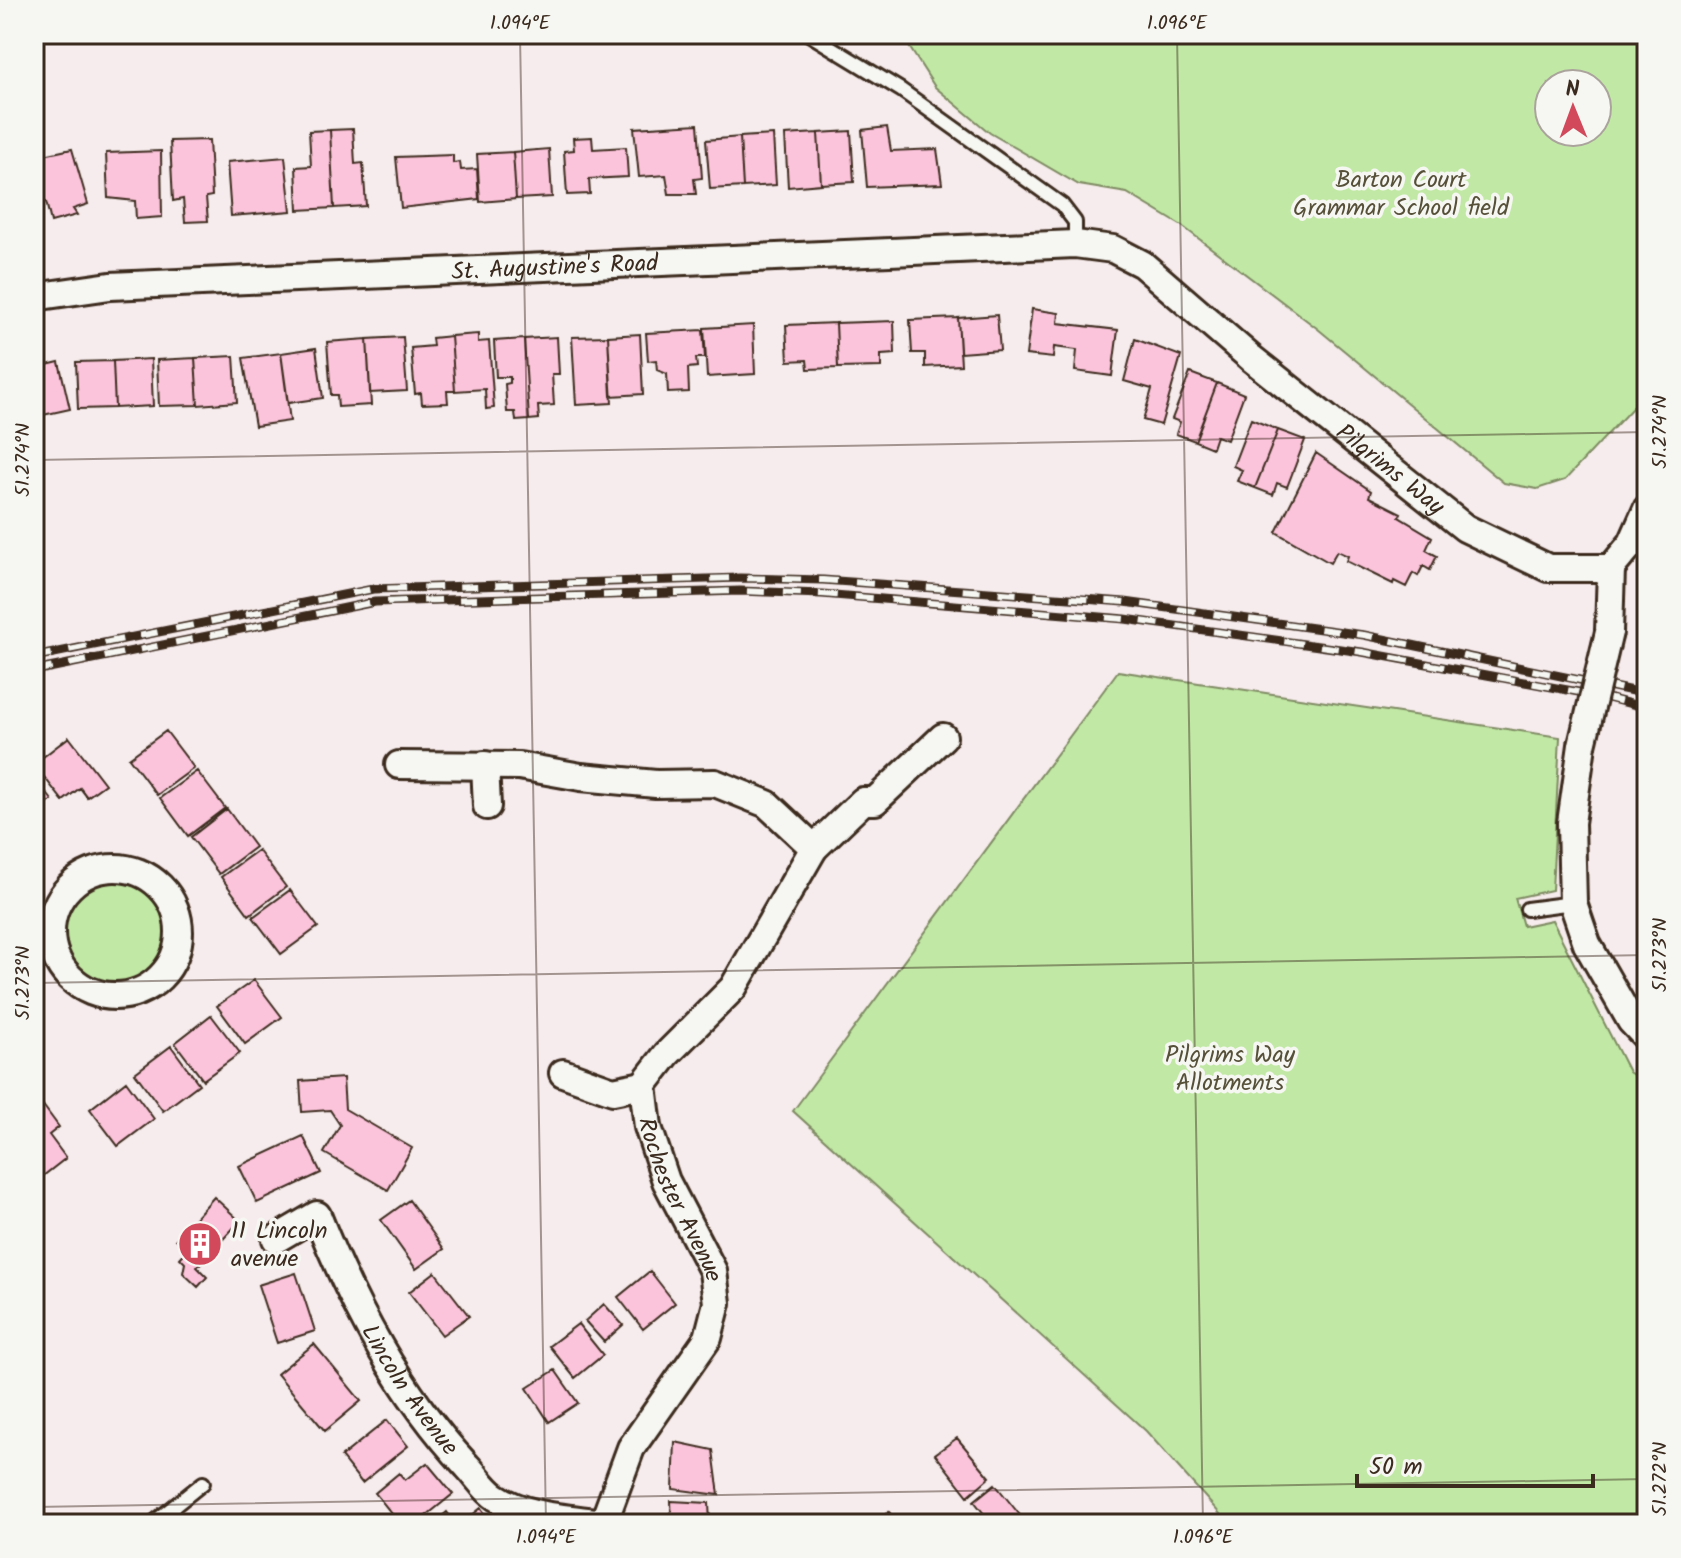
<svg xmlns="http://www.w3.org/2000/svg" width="1681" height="1558" viewBox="0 0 1681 1558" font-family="Kalam,sans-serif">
<rect width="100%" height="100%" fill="#f7eced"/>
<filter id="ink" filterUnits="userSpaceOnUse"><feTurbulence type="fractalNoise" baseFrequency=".0125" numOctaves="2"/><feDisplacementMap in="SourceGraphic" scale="16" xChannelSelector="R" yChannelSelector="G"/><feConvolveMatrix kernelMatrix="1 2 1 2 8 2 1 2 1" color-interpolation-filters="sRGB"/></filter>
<g filter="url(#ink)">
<path fill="#c1e9a5" stroke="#7e8a62" stroke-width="2" fill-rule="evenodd" d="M901,34H1647V392L1565,480L1537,489L1504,483L1318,329L1182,226L1127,193L1079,185L990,133L935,87ZM1597,84V132H1549V84Z
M1118,671L1560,737L1552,890L1515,898L1523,926L1552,920L1629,1072L1647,1084V1524H1229L1146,1431L793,1111Z
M64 931a51 51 0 1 1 102 0a51 51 0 1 1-102 0Z"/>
<path fill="#fcc4db" stroke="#3b2a1e" stroke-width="2" d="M698,124L702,178L694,179L696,194H669L666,175L639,177L634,128Z
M887,127L891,151L937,149L942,184L867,187L862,130Z
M353,129L355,164L363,163L366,206L334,208L330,130Z
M330,130L334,208L298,210L296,167L311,166L309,131Z
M851,131L854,182L821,184L818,133Z
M818,133L821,184L788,187L785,135Z
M773,135L776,185L743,187L740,137Z
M592,137L593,149L626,147L628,177L589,179L590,194L567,195L564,151L574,150L573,138Z
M740,137L743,187L710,189L706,140Z
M209,140L212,196L206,197L208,221L185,222L183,199L173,201L170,141Z
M72,149L88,204L73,209L77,215L51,222L46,202L35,201L34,157Z
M549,149L552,197L516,199L513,152Z
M161,151L162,217L136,219L135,201L108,198L106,153Z
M513,152L516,199L480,202L477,154Z
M453,155V163L460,162L461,170L477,169L479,199L401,208L396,157Z
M285,157L291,211L231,216L227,162Z
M1032,309L1059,313L1058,323L1118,330L1112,376L1075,371L1077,350L1054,347L1053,358L1026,355Z
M997,315L1000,350L960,353L958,318Z
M958,318L961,365L925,367V353H912L910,320Z
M894,321L895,354L881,355V367L838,368L836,323Z
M836,323L838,368L808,369L807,360L788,361L786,325Z
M753,325L755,374L707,377L704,328Z
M703,330L705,358H696L697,367L688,368L689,392L668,393L667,374L657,370L656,360L648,361L646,333Z
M478,334V342L489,341L494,408L486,409L485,389L455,391L451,336Z
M640,334L643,394L611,396L608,336Z
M451,336L455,391H447L448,403L422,404L421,393L415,394L411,348L433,346L432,338Z
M608,336L612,403L576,405L572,337Z
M403,337L407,391L370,393L367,339Z
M557,337L559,374H552L554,405L538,406L539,419L529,420L524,339Z
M367,339L371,405L338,407L337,395H331L327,342Z
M524,339L529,420L516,421L515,412H507L505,384L510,383V377H496L494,341Z
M1135,339L1181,356L1161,425L1143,420L1152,389L1124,381Z
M316,348L323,398L288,403L281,353Z
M281,353L290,421L255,426L243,358Z
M234,356L237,402L198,405L195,358Z
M195,358L198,405L159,406L157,360Z
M151,359L153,406L115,408L113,361Z
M113,361L115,408L78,409L76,362Z
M59,362L70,409L34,417V368Z
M1190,373L1217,383L1195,441L1176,434L1180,422L1172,419Z
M1217,383L1244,394L1227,440L1216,436L1212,448L1195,441Z
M1251,419L1278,430L1255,488L1237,481L1242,470L1233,466Z
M1278,430L1305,440L1287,487L1277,483L1273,495L1255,488Z
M1316,453L1371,491L1369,497L1401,513L1399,517L1432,537L1426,550L1437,556L1430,570L1423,566L1418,576L1413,573L1406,587L1394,581L1393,584L1346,561L1348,556L1337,551L1330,563L1276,532Z
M166,731L194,768L157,795L129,758Z
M69,737L105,784L87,797L80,788L63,801L34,764Z
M197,771L225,808L188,836L160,798Z
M34,777L52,800L35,814L34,813Z
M227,809L255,847L219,874L191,837Z
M258,850L286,887L249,915L221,877Z
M290,890L318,927L281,954L253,917Z
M254,980L282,1017L245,1044L217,1006Z
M211,1015L240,1053L203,1080L175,1043Z
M171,1046L199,1084L163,1111L135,1073Z
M343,1078L345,1109L412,1148L388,1190L324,1153L340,1125L330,1110L302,1112L300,1081Z
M126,1081L154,1119L118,1146L90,1109Z
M34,1093L59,1127L49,1135L66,1158L43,1176L34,1164Z
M303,1136L321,1173L257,1203L239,1166Z
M214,1197L240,1221L197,1267L207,1277L198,1287L183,1273L185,1263L180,1258L188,1249L176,1239Z
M409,1200L444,1249L416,1269L381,1220Z
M650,1271L675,1303L643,1329L618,1297Z
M435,1272L469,1316L442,1335L409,1292Z
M296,1273L315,1331L277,1343L258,1285Z
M604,1304L623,1325L604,1342L585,1321Z
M578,1324L603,1355L575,1378L549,1346Z
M314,1344L361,1401L325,1431L277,1374Z
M555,1370L578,1403L549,1422L527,1388Z
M387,1420L408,1446L362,1483L341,1457Z
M957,1438L990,1477L968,1496L935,1454Z
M675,1442L713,1450L719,1495L673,1489Z
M427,1463L453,1494L416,1524H400L375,1493L399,1473L405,1480Z
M995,1484L1027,1524H992L974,1501Z
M671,1501L709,1503L710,1524H672Z
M481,1508L493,1524H461Z
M447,1512L456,1524H437L436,1521Z
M889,1512L899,1524H874Z"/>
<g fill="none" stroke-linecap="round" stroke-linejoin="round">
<g stroke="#3b2a1e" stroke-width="18">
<path id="lane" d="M809,34L901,90L1062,205L1075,222V244
M1527,909L1573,903
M152,1524L203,1483"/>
</g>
<g stroke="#3b2a1e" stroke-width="32">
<g id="street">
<path id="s1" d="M34,297L110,286L1075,244L1113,249L1142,264L1251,358L1465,528L1548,568H1611"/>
<path d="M1611,568L1632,543L1647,509"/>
<path d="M1609,632L1611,568"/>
<path d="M1582,745L1571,823L1573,903L1587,944L1631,1021L1647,1038"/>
<path id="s2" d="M399,765L519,766L581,777L656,784L715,783L767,804L814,848L733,988L667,1054L643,1085L648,1127L666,1181L713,1271L717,1303L708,1338L631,1448L603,1524"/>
<path d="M485,765L487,806"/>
<path d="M814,848L863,801H875L943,737"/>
<circle cx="115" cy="932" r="64"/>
<path d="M563,1073L613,1091L643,1085"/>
<path id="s3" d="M276,1239L317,1215C353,1306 399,1393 467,1466C476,1475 485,1490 496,1497C526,1517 568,1518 603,1523"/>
</g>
</g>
<use href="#lane" stroke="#f6f6f2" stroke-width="12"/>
<use href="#street" stroke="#f6f6f2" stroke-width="26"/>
<g stroke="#3b2a1e" stroke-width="9">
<path id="rail" d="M34,657L373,589L740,578L823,580L1125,602L1364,635L1647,694
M34,671L375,602L740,591L822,594L1125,619L1362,652L1600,696L1647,708"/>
</g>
<use href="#rail" stroke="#f6f6f2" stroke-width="6" stroke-dasharray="18" stroke-linecap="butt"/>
<g stroke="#3b2a1e" stroke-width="32" stroke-linecap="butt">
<path id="street-bridge" d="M1582,745L1609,632"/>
</g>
<use href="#street-bridge" stroke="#f6f6f2" stroke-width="26"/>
</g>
</g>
<path fill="none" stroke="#3b2a1e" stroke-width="2" stroke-opacity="0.45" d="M520,34L546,1524M1177,34L1203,1524M34,460L1647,432M34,983L1647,955M34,1507L1647,1479"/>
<defs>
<g id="building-disc" transform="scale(2.3)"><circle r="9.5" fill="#d1495b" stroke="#f6f6f2"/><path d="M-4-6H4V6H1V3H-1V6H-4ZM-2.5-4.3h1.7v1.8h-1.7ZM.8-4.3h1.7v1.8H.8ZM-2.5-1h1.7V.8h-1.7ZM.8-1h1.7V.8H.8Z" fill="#fff"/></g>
</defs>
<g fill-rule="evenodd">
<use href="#building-disc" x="200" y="1244"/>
</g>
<g text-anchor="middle" stroke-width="7" stroke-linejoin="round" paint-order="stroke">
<g font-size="24" fill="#565039" stroke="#f6f6f2">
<text x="1401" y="187">Barton Court<tspan x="1401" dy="28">Grammar School field</tspan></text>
<text x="1230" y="1062">Pilgrims Way<tspan x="1230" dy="28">Allotments</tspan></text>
</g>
<g font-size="24" fill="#3b2a1e" stroke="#f6f6f2">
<text dy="8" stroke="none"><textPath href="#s1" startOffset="522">St. Augustine's Road</textPath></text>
<text dy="8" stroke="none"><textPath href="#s1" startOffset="1436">Pilgrims Way</textPath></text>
<text dy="8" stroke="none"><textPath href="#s2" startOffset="854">Rochester Avenue</textPath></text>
<text dy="8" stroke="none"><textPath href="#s3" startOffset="246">Lincoln Avenue</textPath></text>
</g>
<g font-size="24" fill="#3b2a1e" stroke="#f6f6f2" text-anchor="start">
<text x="231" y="1238">11 Lincoln<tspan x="231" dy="28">avenue</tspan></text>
</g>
</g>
<rect width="1681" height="1558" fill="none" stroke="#f6f6f2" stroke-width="88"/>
<g transform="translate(1573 108) rotate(359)"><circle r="38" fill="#f6f6f2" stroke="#aba49d" stroke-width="2"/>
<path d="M0-6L14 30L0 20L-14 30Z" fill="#d1495b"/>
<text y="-12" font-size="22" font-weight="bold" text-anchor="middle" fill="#3b2a1e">N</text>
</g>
<path d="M1357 1474v12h236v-12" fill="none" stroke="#3b2a1e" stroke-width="4"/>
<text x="1369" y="1474" font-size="24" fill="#3b2a1e" stroke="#f6f6f2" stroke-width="6" paint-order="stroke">50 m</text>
<rect x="44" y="44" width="1593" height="1470" fill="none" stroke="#3b2a1e" stroke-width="3"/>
<g font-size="20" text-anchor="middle" fill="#3b2a1e">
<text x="520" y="29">1.094°E</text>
<text x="1177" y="29">1.096°E</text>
<text transform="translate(1659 432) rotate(-90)" y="7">51.274°N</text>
<text transform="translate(22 460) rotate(-90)" y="7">51.274°N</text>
<text transform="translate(1659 955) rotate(-90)" y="7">51.273°N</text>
<text transform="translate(22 983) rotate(-90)" y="7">51.273°N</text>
<text transform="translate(1659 1479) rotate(-90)" y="7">51.272°N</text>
<text x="546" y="1543">1.094°E</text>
<text x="1203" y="1543">1.096°E</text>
</g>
</svg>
